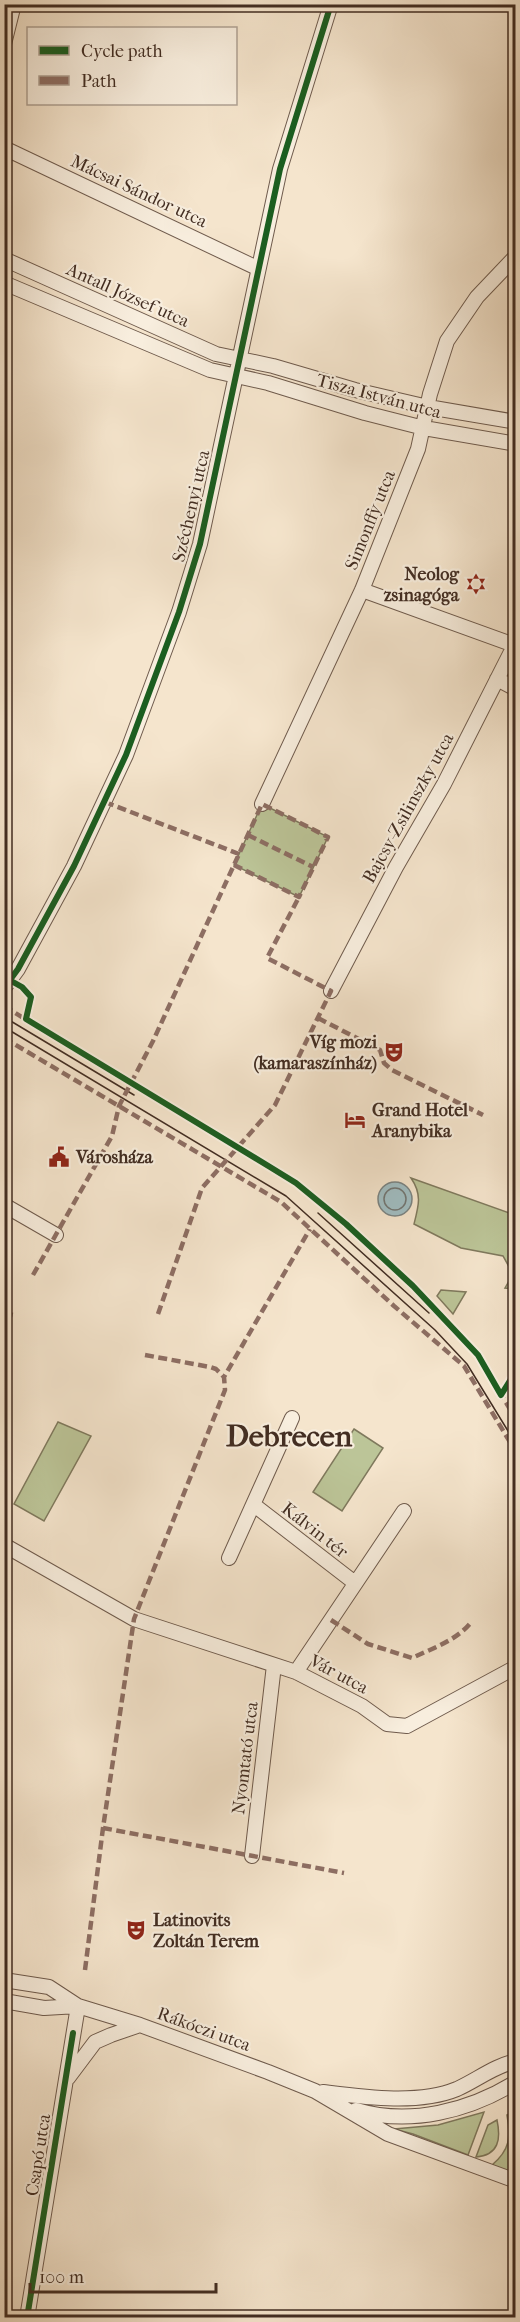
<svg xmlns="http://www.w3.org/2000/svg" width="520" height="2322" viewBox="0 0 520 2322" font-family="'IM FELL French Canon',serif">
<rect width="100%" height="100%" fill="#f5e5cd"/>
<filter id="stains"><feTurbulence type="fractalNoise" baseFrequency=".00333" numOctaves="4"/><feColorMatrix values="0 0 0 0 .2 0 0 0 0 .09 0 0 0 0 .02 0 0 0 .5 -.17"/></filter>
<radialGradient id="worn" r=".72"><stop offset=".6" stop-color="#630" stop-opacity="0"/><stop offset="1" stop-color="#630" stop-opacity=".3"/></radialGradient>
<path fill="#bcc598" stroke="#7f795d" stroke-width="1.5" d="M262,804L328,837L299,897L234,865Z
M411,1178L515,1215V1289L505,1288L513,1274L503,1256L461,1248L414,1224C419,1205 422,1194 411,1178Z
M441,1290L466,1292L453,1314L437,1296Z
M58,1422L91,1436L44,1521L14,1504Z
M354,1429L383,1448L342,1511L313,1492Z
M484,2112L468,2155L413,2134L394,2129L438,2125Z
M511,2113L515,2132V2175L492,2165C510,2150 511,2137 507,2115Z
M497,2120C501,2139 499,2155 476,2157L488,2125Z"/>
<path fill="#a0bdc2" stroke="#7a8382" stroke-width="1.5" d="M378 1199a17 17 0 1 1 34 0a17 17 0 1 1-34 0Z"/>
<g fill="none" stroke-linecap="round" stroke-linejoin="round">
<path stroke="#717572" stroke-width="1.5" d="M384 1199a11 11 0 1 1 22 0a11 11 0 1 1-22 0Z"/>
<g stroke="#6f5b4d" stroke-width="16">
<path id="minor" d="M4,44L14,4
M4,148L257,268
M4,259L216,354L273,366L355,390L428,407L516,422
M4,283L210,370L268,383L365,413L424,428L516,444
M362,590L514,645
M497,679L516,689
M262,804L362,590L418,449L430,394L447,341L477,297L516,256
M4,988L18,969L74,866L126,755L179,612L200,544L280,169L331,4
M331,991L396,867L444,784L516,642
M4,1205L56,1235
M254,1505L355,1583
M4,1545L134,1619L296,1672L362,1706L387,1724L407,1726L516,1667
M229,1558L292,1418
M296,1672L404,1511
M252,1856L274,1665
M4,1980L49,1987L78,2006L140,2025L268,2072L315,2091L388,2134L516,2181
M4,2001L44,2008L78,2006
M68,2078L95,2042L111,2035L140,2025
M323,2092C363,2097 418,2105 457,2089C477,2080 494,2066 516,2061
M356,2110C410,2126 469,2111 516,2082
M27,2318L78,2006"/>
</g>
<use href="#minor" stroke="#f8eede" stroke-width="14"/>
<path stroke="#422d22" stroke-width="1.5" d="M4,1017L134,1095
M4,1027L286,1196L435,1330L467,1364L516,1444
M318,1213L429,1313"/>
<path stroke="#8d6e63" stroke-width="4.5" stroke-dasharray="9 4.5" stroke-linecap="butt" d="M105,802L239,854
M248,835L313,867
M4,1006L30,1022
M318,1018L380,1050L384,1063L392,1070L483,1115
M4,1038L281,1202L394,1306L464,1366L516,1452
M33,1275L112,1136L119,1106L153,1041L262,804L328,837L299,897L234,865
M4,1313L13,1315
M158,1314L202,1188L275,1105L331,991L267,958L299,897
M145,1355L210,1367L216,1369L224,1377
M499,1391L516,1419
M331,1620L368,1644L412,1658C433,1648 458,1640 472,1621
M103,1828L344,1873
M85,1970L103,1828L134,1619L225,1390L224,1377L310,1229"/>
<g stroke="#f8eede" stroke-width="10">
<path id="cycleway" d="M4,977L22,987L31,997L26,1019L270,1167L296,1183L346,1224L413,1286L478,1355L501,1395L516,1371
M4,988L18,969L74,866L126,755L179,612L200,544L280,169L331,4
M27,2318L73,2033"/>
</g>
<use href="#cycleway" stroke="#1b5e20" stroke-width="6"/>
</g>
<defs>
<g id="synagogue-bare" transform="scale(1.62)"><path d="M0-6.5L5.6 3.2H-5.6ZM0 6.5L5.6-3.2H-5.6Z" fill="#8f2418" stroke="#f8eede" stroke-width="2.5" paint-order="stroke"/></g>
<g id="theatre-bare" transform="scale(1.62)"><path d="M-5-5.5Q0-4 5-5.5V0Q5 5 0 6Q-5 5-5 0ZM-3.3-2.5H-1v1.5H-3.3ZM1-2.5H3.3v1.5H1ZM-2.8 1Q0 5.5 2.8 1Z" fill="#8f2418" stroke="#f8eede" stroke-width="2.5" paint-order="stroke"/></g>
<g id="hotel-bare" transform="scale(1.62)"><path d="M-6-4.5h1.5V1H6V5H4.5V3h-9V5H-6ZM-4 0a1.8 1.8 0 1 1 3.6 0ZM.5 0V-2.5h3Q6-2.5 6 0Z" fill="#8f2418" stroke="#f8eede" stroke-width="2.5" paint-order="stroke"/></g>
<g id="civic-bare" transform="scale(1.62)"><path d="M-.6-6.5H3V-4.5H.6V-3L4-1V1h2V6H-6V1h2V-1L-.6-3ZM-1.2 2.5V6h2.4V2.5Z" fill="#8f2418" stroke="#f8eede" stroke-width="2.5" paint-order="stroke"/></g>
</defs>
<g fill-rule="evenodd">
<use href="#synagogue-bare" x="476" y="584"/>
<use href="#theatre-bare" x="394" y="1052"/>
<use href="#hotel-bare" x="355" y="1120"/>
<use href="#civic-bare" x="59" y="1157"/>
<use href="#theatre-bare" x="136" y="1930"/>
</g>
<g text-anchor="middle" stroke-width="4.5" stroke-linejoin="round" paint-order="stroke">
<g font-size="18" fill="#422d22" stroke="#f8eede">
<text transform="translate(139 191) rotate(25)" y="6">Mácsai Sándor utca</text>
<text transform="translate(128 295) rotate(24)" y="6">Antall József utca</text>
<text transform="translate(379 396) rotate(15)" y="6">Tisza István utca</text>
<text transform="translate(191 506) rotate(-77)" y="6">Széchenyi utca</text>
<text transform="translate(370 520) rotate(-68)" y="6">Simonffy utca</text>
<text transform="translate(408 808) rotate(-61)" y="6">Bajcsy-Zsilinszky utca</text>
<text transform="translate(315 1530) rotate(38)" y="6">Kálvin tér</text>
<text transform="translate(339 1674) rotate(28)" y="6">Vár utca</text>
<text transform="translate(245 1758) rotate(-83)" y="6">Nyomtató utca</text>
<text transform="translate(204 2029) rotate(20)" y="6">Rákóczi utca</text>
<text transform="translate(38 2155) rotate(-81)" y="6">Csapó utca</text>
</g>
<g font-size="18" font-weight="bold" fill="#422d22" stroke="#f8eede" text-anchor="start">
<text x="459" y="580" text-anchor="end">Neolog<tspan x="459" dy="21">zsinagóga</tspan></text>
<text x="377" y="1048" text-anchor="end">Víg mozi<tspan x="377" dy="21">(kamaraszínház)</tspan></text>
<text x="372" y="1116">Grand Hotel<tspan x="372" dy="21">Aranybika</tspan></text>
<text x="76" y="1163">Városháza</text>
<text x="153" y="1926">Latinovits<tspan x="153" dy="21">Zoltán Terem</tspan></text>
</g>
<g font-size="30" font-weight="bold" fill="#422d22" stroke="#f8eede">
<text x="289" y="1446">Debrecen</text>
</g>
</g>
<rect width="520" height="2322" fill="none" stroke="#f5e5cd" stroke-width="24"/>
<rect x="6" y="6" width="508" height="2310" fill="none" stroke="#422d22" stroke-width="3"/>
<rect x="12" y="12" width="496" height="2298" fill="none" stroke="#422d22" stroke-width="1.5"/>
<rect x="27" y="27" width="210" height="78" fill="#f8eede" stroke="#afa193" stroke-width="1.5"/>
<rect x="39" y="46" width="30" height="9" fill="#1b5e20" stroke="#afa193" stroke-width="1.5"/>
<text x="81" y="57" font-size="18" fill="#422d22">Cycle path</text>
<rect x="39" y="76" width="30" height="9" fill="#8d6e63" stroke="#afa193" stroke-width="1.5"/>
<text x="81" y="87" font-size="18" fill="#422d22">Path</text>
<path d="M30 2283v9h186v-9" fill="none" stroke="#422d22" stroke-width="3"/>
<text x="39" y="2283" font-size="18" fill="#422d22" stroke="#f8eede" stroke-width="4.5" paint-order="stroke">100 m</text>
<rect width="100%" height="100%" filter="url(#stains)"/>
<rect width="100%" height="100%" fill="url(#worn)"/>
</svg>
